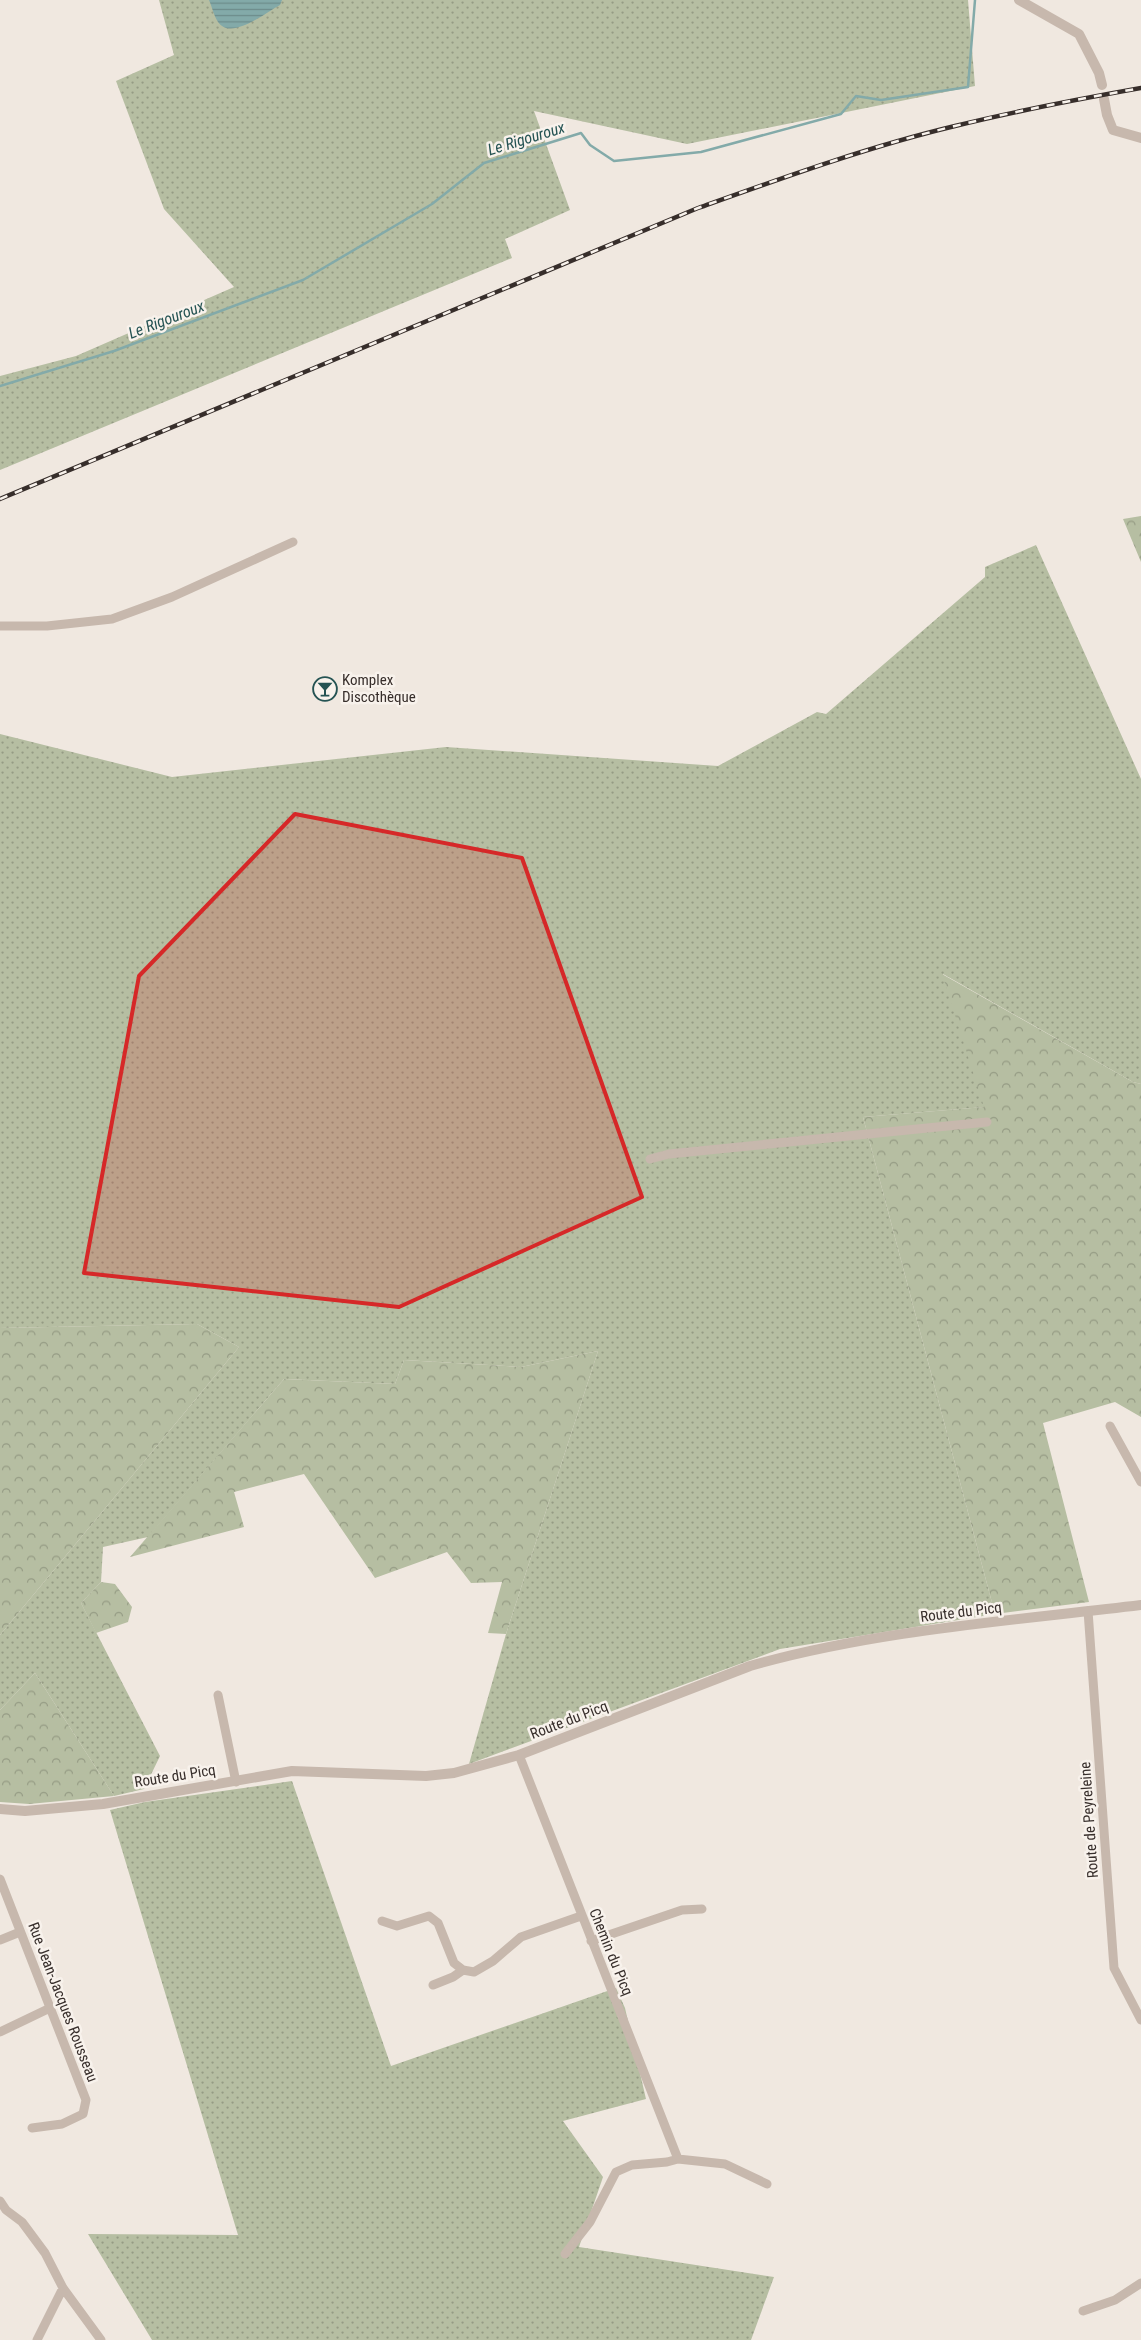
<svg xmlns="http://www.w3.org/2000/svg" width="1141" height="2340" viewBox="0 0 1141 2340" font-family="'Roboto Condensed',sans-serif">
<defs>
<pattern id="grass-dots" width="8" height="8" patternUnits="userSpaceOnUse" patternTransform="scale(1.25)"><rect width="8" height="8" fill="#b6bea2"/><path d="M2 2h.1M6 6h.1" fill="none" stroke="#959b84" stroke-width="1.8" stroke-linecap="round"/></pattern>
<pattern id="forest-crowns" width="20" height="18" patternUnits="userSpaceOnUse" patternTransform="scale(1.25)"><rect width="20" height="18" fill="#b6bea2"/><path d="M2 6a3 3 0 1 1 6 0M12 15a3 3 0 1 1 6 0" fill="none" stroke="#959b84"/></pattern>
<pattern id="water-rules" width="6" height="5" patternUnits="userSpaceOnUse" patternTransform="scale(1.25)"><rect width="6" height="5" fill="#83aaa9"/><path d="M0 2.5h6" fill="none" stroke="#6c8b8a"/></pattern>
</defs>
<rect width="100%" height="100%" fill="#f0e8e0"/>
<path fill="url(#grass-dots)" d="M159,0H968L975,86L687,144L534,111L570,210L505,239L512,258L0,470V376L76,356L234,287L164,209L116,81L174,55Z
M1036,545L1141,779V1084L1133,1082L943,974L985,1107L863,1117L995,1614L780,1649L469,1764L506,1634L598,1351L521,1367L404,1360L395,1384L284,1379L148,1537L103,1547L101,1582L81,1603L160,1756L144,1789L114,1796L35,1673L0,1710V1635L239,1347L197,1324L0,1328V734L172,777L446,747L718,766L817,712L826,714L985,577V567Z
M292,1781L391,2066L616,1988L625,2008L646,2099L563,2121L603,2177L579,2247L774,2277L751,2340H152L88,2234L238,2235L110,1810L145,1802Z"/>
<path fill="url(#forest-crowns)" d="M1141,516V562L1123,519Z
M942,974L1133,1082L1141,1084V1417L1115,1402L1043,1423L1089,1602L995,1614L863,1117L984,1107Z
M197,1324L239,1347L0,1635V1328Z
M598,1351L506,1634L488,1633L502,1582L471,1583L447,1552L375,1578L304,1474L234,1492L244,1527L130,1557L284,1379L395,1384L404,1360L521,1367Z
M101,1582L115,1584L132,1607L128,1622L96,1633L81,1603Z
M35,1673L114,1796L29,1804L0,1802V1710Z"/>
<path fill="url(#water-rules)" d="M209,0H282L280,5C265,13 231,41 218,22C214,16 212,7 209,0Z"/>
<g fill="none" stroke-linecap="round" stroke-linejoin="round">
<path stroke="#83aaa9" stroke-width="2.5" d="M0,386L114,351L303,280L432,204L484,163L581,133L590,145L614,161L701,152L841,114L856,96L881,100L968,87L975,0"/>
<path stroke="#c7b8ad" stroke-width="9" d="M0,626H47L112,619L172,597L293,542
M650,1159L669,1154L987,1122
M1110,1426L1141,1482
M1088,1611L1114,1968L1141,2020
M218,1695L236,1782
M519,1755L678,2159
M0,1879L86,2100L83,2114L62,2124L32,2128
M382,1921L397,1926L429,1916L438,1923L454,1963L463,1970L474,1972L493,1961L521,1937L581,1916
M0,1940L20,1932
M591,1941L682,1910L702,1909
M433,1985L453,1977L463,1970
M0,2032L50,2008
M0,2201L6,2210L22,2222L45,2253L63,2288L101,2340
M565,2254L590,2222L616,2172L632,2165L667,2162L678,2159L725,2164L767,2184
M1083,2311L1115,2300L1141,2283
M37,2340L63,2288"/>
<path stroke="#c7b8ad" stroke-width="10" d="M1019,0L1079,34L1099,73L1102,85
M1104,99L1107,115L1113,130L1141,138
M0,1809L25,1811L103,1804L292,1771L426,1776L454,1773L519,1755L750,1666C877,1630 1011,1621 1141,1605"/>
<g stroke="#372e2b" stroke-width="4.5">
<path id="rail" d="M0,499L698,208C782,178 867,147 955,126C1016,111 1079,99 1141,88"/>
</g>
<use href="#rail" stroke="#f8f2ec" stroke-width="2.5" stroke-dasharray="8" stroke-linecap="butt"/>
</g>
<path fill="#d62828" fill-opacity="0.2" stroke="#d62828" stroke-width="4" stroke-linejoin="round" d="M295,814L522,858L642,1197L399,1307L84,1273L139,976Z"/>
<defs>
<g id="bar-ring" transform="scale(1.25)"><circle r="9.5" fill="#f8f2ec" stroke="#255353" stroke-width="1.5"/><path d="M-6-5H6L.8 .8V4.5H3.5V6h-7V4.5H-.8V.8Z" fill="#255353"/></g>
</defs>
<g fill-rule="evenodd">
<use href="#bar-ring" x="325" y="689"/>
</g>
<g text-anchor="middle" stroke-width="5" stroke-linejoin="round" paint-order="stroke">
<g font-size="15" fill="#372e2b" stroke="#f8f2ec" text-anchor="start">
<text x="342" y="685">Komplex<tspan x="342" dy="17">Discothèque</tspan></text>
</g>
<g font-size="15" fill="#372e2b" stroke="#f8f2ec">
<text transform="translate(961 1612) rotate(-7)" y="5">Route du Picq</text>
<text transform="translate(569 1720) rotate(-21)" y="5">Route du Picq</text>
<text transform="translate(175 1776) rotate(-9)" y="5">Route du Picq</text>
<text transform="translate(1089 1820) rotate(-94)" y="5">Route de Peyreleine</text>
<text transform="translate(611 1952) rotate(68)" y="5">Chemin du Picq</text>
<text transform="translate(63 2002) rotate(69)" y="5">Rue Jean-Jacques Rousseau</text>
</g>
<g font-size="16" font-style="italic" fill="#255353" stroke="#f8f2ec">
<text transform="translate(526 138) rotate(-17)" y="6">Le Rigouroux</text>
<text transform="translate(166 319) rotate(-21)" y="6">Le Rigouroux</text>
</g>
</g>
</svg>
